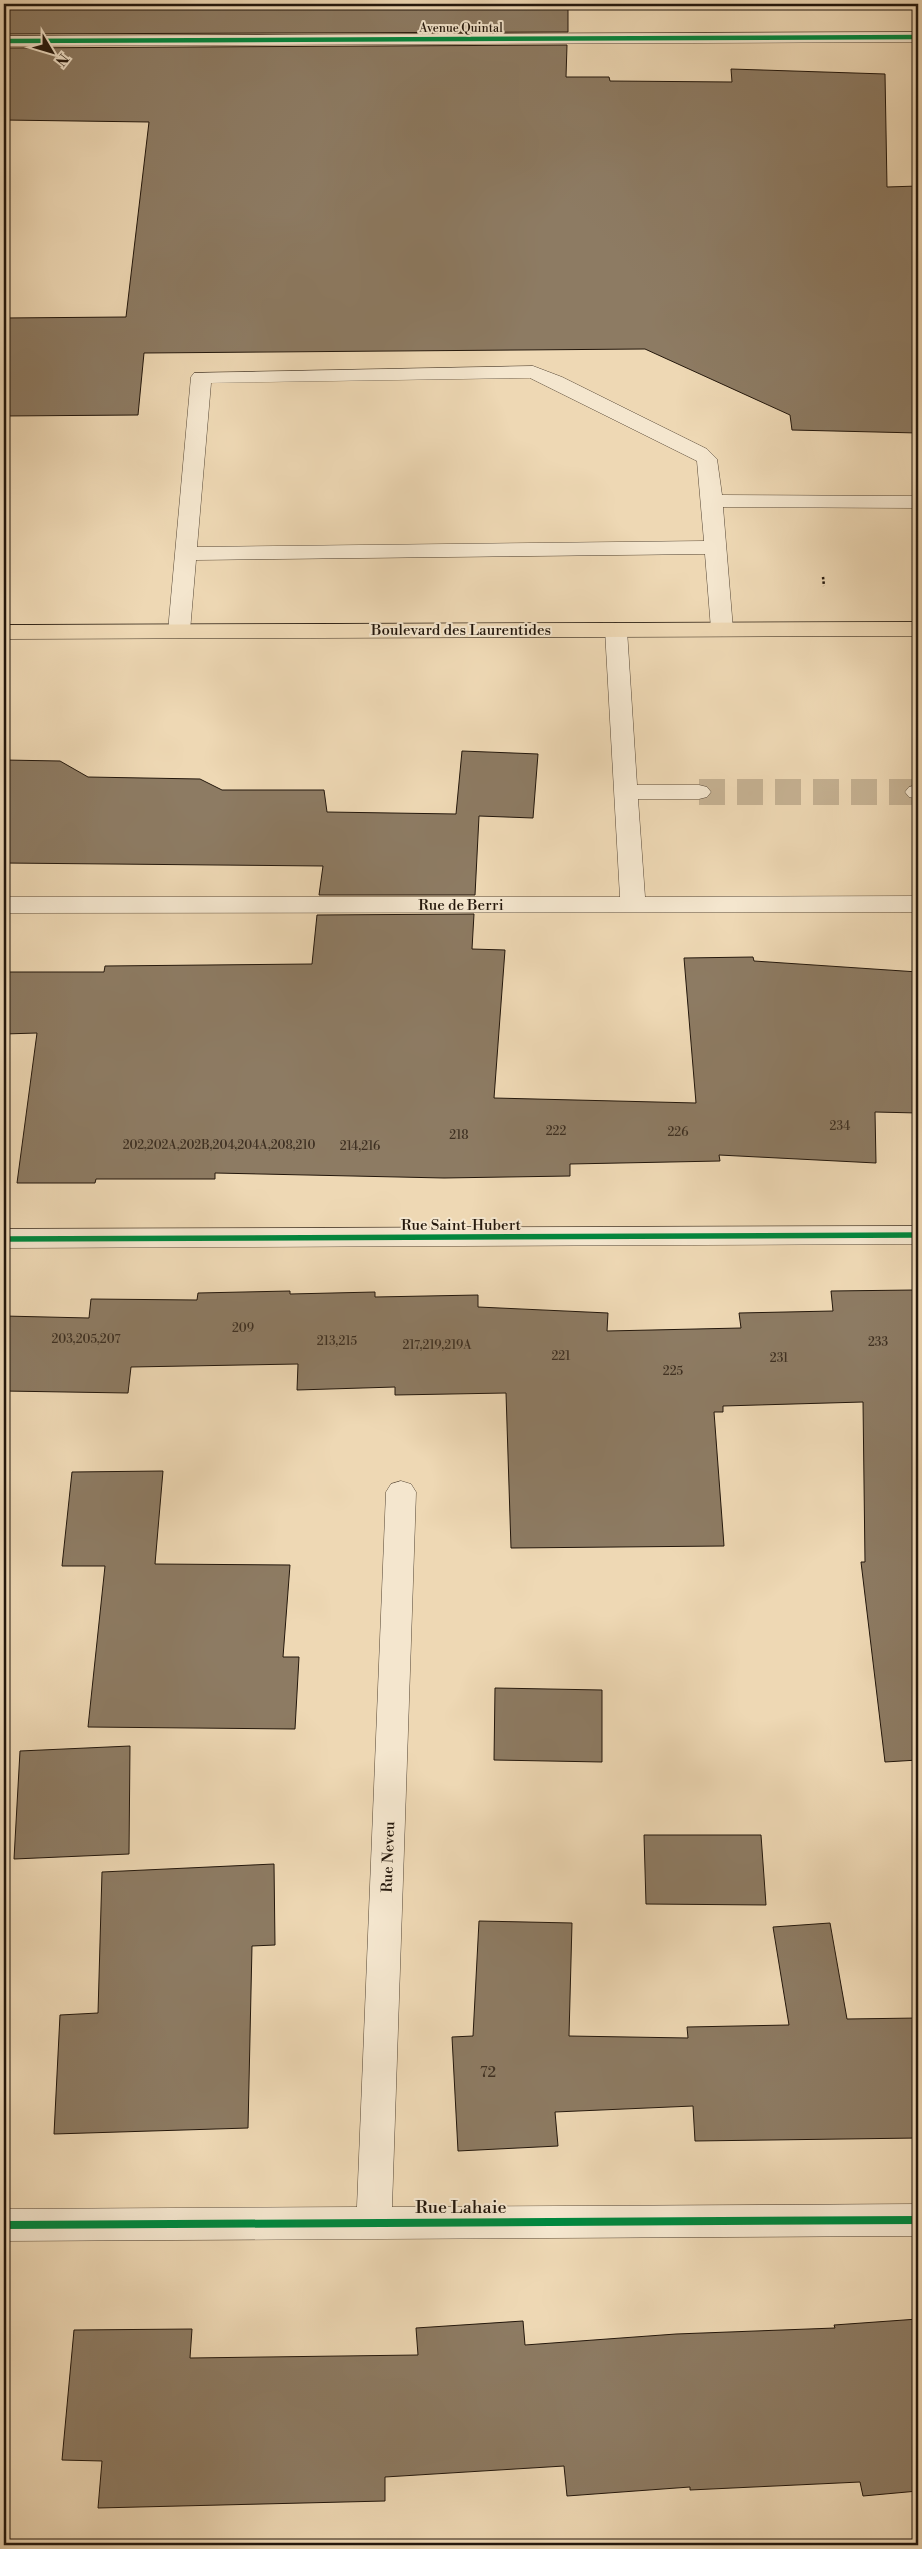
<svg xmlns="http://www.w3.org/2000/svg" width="922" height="2549" viewBox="0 0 922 2549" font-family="'Libre Bodoni',serif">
<rect width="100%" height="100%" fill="#eed8b4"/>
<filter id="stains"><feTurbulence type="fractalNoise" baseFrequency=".004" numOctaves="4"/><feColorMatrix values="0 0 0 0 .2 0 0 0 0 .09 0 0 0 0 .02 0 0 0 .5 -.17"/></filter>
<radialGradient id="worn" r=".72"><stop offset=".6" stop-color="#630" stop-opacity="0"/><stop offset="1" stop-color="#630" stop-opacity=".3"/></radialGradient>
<path fill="#8d7b63" stroke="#23170c" d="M4,4H568V32L4,34Z
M567,45L566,77H609L610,81L732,82L731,69L885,74L887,187L918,186V433L792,430L790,415L645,349L144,353L138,415L4,416V318L126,317L149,122L4,120V48Z
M462,751L538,754L533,818L479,816L475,895H319L323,866L4,863V760L60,761L88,777L200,779L222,790H324L327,812L456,814Z
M474,914L472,949L505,950L494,1098L696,1103L684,958L753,957L754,961L918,972V1113L875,1112L876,1163L719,1155L720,1161L570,1164V1176L444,1178L215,1173V1179H96L95,1183H17L37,1033L4,1034V972H104L105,966L312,964L317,915Z
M914,1290L918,1314V1760L885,1762L861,1562H865L863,1402L723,1406V1412H714L724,1546L511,1548L506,1393L395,1395V1387L297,1390L298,1364L131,1367L128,1393L4,1391V1316L89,1318L91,1299L197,1300L198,1293L290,1291V1294L375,1292V1297L478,1295V1307L608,1313L607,1331L741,1328L739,1313L833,1311L831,1291Z
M163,1471L155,1564L290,1565L283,1657H299L295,1729L88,1727L105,1566H62L72,1472Z
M495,1688L602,1690V1762L494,1760Z
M130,1746L129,1854L14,1859L20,1751Z
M644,1835H761L766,1905L646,1904Z
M274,1864L275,1945L252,1946L248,2128L54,2134L60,2015L98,2013L102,1872Z
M479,1921L572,1923L569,2036L688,2038L687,2027L789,2025L773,1927L830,1923L847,2019L918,2018V2138L695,2141L693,2106L555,2112L558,2146L458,2151L452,2037L473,2036Z
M918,2319V2491L863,2496L860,2482L690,2490V2487L567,2496L564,2466L385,2477V2501L98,2508L102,2461L62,2460L74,2330L192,2329L190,2358L418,2355L416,2328L523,2321L525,2345L676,2334L835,2328L834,2325Z"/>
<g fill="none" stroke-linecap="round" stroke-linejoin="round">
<path stroke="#c5b192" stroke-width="26" stroke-dasharray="26 12" stroke-linecap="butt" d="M699,792H917"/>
<g stroke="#564736" stroke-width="1">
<path id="minor" d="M918,32V42L4,46V36Z
M533,366L562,377L707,449L717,459L722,495L918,496V508L723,507L733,629L730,634L722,636L714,634L711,629L705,554L196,560L190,631L187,636L179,638L171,636L168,631L191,377L194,373ZM530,378L697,461L704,541L197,547L211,383Z
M616,623L624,625L627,630L637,785H699L707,787L711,792L707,797L699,799H638L645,897L918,896V912L4,913V897H620L605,630L608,625Z
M918,785V799L909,797L905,792L909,787Z
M918,1226V1244L4,1248V1229Z
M401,1481L411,1484L416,1492L392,2207L918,2204V2236L4,2241V2209L357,2207L386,1492L391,1484Z"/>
</g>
<g stroke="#23170c" stroke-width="1">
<path id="major" d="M918,622V636L4,639V625Z"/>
</g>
<path stroke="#23170c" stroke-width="2.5" stroke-dasharray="2.5 2" stroke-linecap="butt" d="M823,577L824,586"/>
<use href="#minor" fill="#f4e6ce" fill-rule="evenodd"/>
<use href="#major" fill="#eed8b4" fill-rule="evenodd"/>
<g stroke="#f4e6ce" stroke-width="7">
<path id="cycleway-far2" d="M4,41L918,37"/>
</g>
<g stroke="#f4e6ce" stroke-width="9">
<path id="cycleway-far1" d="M4,1239L918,1235"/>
</g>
<g stroke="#f4e6ce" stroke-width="11">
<path id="cycleway" d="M4,2225L918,2220"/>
</g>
<use href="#cycleway-far2" stroke="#00873e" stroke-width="4.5"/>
<use href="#cycleway-far1" stroke="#00873e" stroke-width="5.5"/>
<use href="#cycleway" stroke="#00873e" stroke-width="8"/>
</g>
<g text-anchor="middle" stroke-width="4" stroke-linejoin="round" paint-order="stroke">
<g font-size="12" fill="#23170c" stroke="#f4e6ce">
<text x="461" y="32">Avenue Quintal</text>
</g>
<g font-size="12" fill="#3e3022">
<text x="840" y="1130">234</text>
<text x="556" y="1135">222</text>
<text x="678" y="1136">226</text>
<text x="459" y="1139">218</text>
<text x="219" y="1149">202,202A,202B,204,204A,208,210</text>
<text x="360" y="1150">214,216</text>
<text x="243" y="1332">209</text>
<text x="86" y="1343">203,205,207</text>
<text x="337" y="1345">213,215</text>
<text x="878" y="1346">233</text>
<text x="437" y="1349">217,219,219A</text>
<text x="561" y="1360">221</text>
<text x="779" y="1362">231</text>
<text x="673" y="1375">225</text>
</g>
<g font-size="15" fill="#23170c" stroke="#f4e6ce">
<text x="461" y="635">Boulevard des Laurentides</text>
<text x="461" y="910">Rue de Berri</text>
<text x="461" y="1230">Rue Saint-Hubert</text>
<text transform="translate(388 1857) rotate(-88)" y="5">Rue Neveu</text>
</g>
<g font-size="15" fill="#3e3022">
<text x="488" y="2077">72</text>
</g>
<g font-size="18" fill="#23170c" stroke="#f4e6ce">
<text x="461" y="2213">Rue Lahaie</text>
</g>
</g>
<rect width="922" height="2549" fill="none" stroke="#eed8b4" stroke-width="20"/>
<rect x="5" y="5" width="912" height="2539" fill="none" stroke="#23170c" stroke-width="2.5"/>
<rect x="10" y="10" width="902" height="2529" fill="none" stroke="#23170c"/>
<g transform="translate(52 52) rotate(128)" stroke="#f4e6ce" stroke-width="4" paint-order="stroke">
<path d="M0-4L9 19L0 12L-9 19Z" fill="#23170c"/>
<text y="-8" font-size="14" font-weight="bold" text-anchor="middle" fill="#23170c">N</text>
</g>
<rect width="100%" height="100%" filter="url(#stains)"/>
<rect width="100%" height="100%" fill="url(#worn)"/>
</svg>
